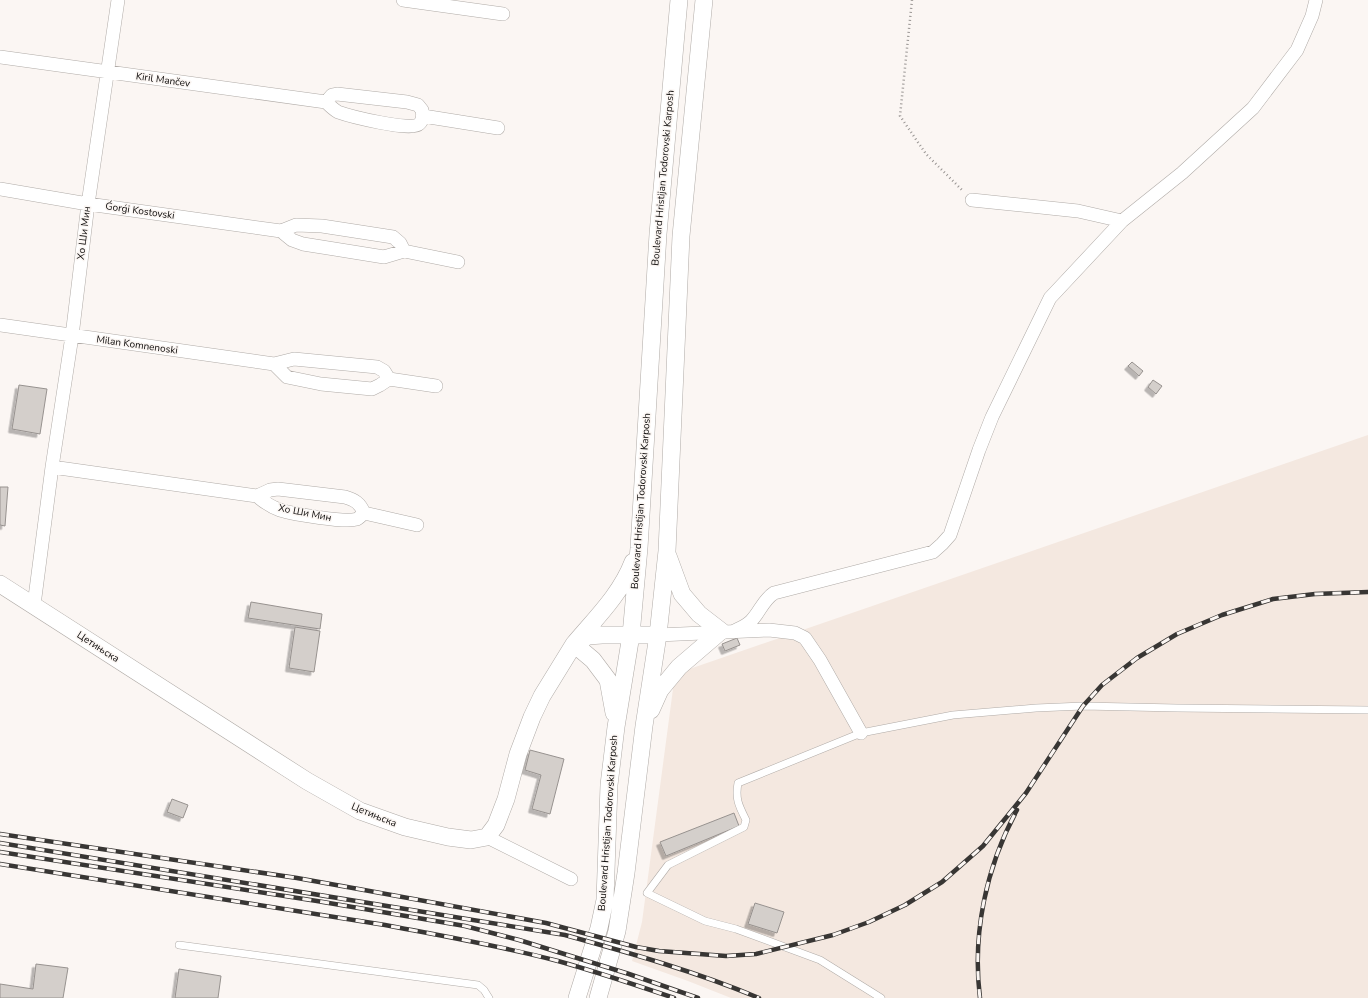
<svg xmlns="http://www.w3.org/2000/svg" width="1368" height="998" viewBox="0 0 1368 998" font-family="'Nunito Sans',sans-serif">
  <defs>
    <filter id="shadow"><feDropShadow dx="-3.5" dy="3.5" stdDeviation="0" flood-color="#0004"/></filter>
  </defs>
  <rect width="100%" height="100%" fill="#fbf6f3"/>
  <path fill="#f4e8e0" d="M1368,435V998H731L688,981L632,961L642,922L675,674Z"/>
  <path fill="#d4cfcb" stroke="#97928f" filter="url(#shadow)" d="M1132,362L1143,371L1139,376L1128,366Z
    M1153,380L1162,386L1156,394L1148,387Z
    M19,385L47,389L40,434L12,429Z
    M0,487H8L5,526L0,525Z
    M251,602L322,614L320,629L248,618Z
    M295,627L320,631L314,672L289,668Z
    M737,638L740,645L725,651L722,644Z
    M530,750L564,759L550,814L532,809L541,775L525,770Z
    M172,799L188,805L183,818L167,812Z
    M734,813L739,826L666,856L660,842Z
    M755,903L784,912L777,933L748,924Z
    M36,964L68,968L63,998H0V984L33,989Z
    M179,969L221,976L218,998H175Z"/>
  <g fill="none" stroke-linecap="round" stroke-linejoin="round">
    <g stroke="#b0aba7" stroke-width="8">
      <path id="service" d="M179,945L478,985L484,990L489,998
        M881,998L820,960L736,929L705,921L647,893L668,865L744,827L746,820C739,806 735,799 738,783L861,733L953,715L1036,708L1083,706L1177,708L1368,710"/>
    </g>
    <g stroke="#b0aba7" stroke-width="14">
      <path id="minor" d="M118,0L88,204L72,336L52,467L257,496C264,502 271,507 280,510C293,514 346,523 357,519C359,518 362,515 364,513
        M403,0L503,14
        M0,57L326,102C330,106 333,109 338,112C349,116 412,132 419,124C423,121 423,114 422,110L418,105L407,102L337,94L332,95L326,102
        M423,116L498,128
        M0,189L88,204L281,231L292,240L303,244L384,257L404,251L458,262
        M972,200L1078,211L1122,221
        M281,231L296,225L322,226L393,237L400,243L404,251
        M0,325L274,364L287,377L321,384L372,389L380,385L389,379L436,386
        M274,364L294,359L377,367L384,371L389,379
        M257,496L270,490L278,489L345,497C355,500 360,503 364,513
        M364,513L417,525
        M34,605L52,467
        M734,631C740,628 746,626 751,621C760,612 763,600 774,593L933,552L942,544L950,535L979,450L992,417L1050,298L1122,221L1182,173L1253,108L1297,50L1312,16L1316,0
        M658,635L769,630L795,633L805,638L820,660L861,733
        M487,837L571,879"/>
    </g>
    <g stroke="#b0aba7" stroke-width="18">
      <path id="tertiary" d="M0,584L307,781L360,811L405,827L448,837L471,840L487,837L496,825L506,799L518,754L532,717L542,696L574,644L588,636L602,635H658
        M651,710L660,690L679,667L721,631L699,614L682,594L668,556
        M614,713L608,680L593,660L574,644C595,619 621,594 633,562
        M577,998L599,928L605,900L609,785L616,727L631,635L639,548L658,234L679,0
        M598,998L617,931L626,873L644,726L658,635L667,551L681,236L704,0"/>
    </g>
    <path stroke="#999593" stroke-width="2.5" stroke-dasharray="1 3" stroke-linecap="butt" d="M912,0L900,116L926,154L963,191"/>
    <use href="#service" stroke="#fff" stroke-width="7"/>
    <use href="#minor" stroke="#fff" stroke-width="13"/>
    <use href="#tertiary" stroke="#fff" stroke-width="17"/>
    <g stroke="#383634" stroke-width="4.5">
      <path id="rail" d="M0,834L297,878L364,890L546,923L636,947L659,951L726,956L756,954L833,935L869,922L905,905L942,882L983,846L1026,793L1083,706L1102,685L1137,658L1177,634L1222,615L1273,599L1315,594L1368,592
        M0,843L565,935C630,953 697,972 759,998
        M0,852L317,901L465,926L519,940L629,974L698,998
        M0,864L385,925C443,936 501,946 558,961C597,972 636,985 674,998
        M980,998C972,934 986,867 1017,810"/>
    </g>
    <use href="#rail" stroke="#fbf6f3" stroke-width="3" stroke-dasharray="9" stroke-linecap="butt"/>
  </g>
  <g text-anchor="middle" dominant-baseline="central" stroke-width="3" stroke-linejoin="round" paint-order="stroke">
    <g font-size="10" fill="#0d0b0a" stroke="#fbf6f3">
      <text transform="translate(163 80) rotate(8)">Kiril Mančev</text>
      <text transform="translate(663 178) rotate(-85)">Boulevard Hristijan Todorovski Karposh</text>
      <text transform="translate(140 211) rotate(8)">Ǵorǵi Kostovski</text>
      <text transform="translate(84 233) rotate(-83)">Хо Ши Мин</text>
      <text transform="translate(137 345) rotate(8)">Milan Komnenoski</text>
      <text transform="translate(641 501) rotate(-86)">Boulevard Hristijan Todorovski Karposh</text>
      <text transform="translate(305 513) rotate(11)">Хо Ши Мин</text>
      <text transform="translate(98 647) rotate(33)">Цетињска</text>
      <text transform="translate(374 815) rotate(22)">Цетињска</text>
      <text transform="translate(608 823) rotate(-86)">Boulevard Hristijan Todorovski Karposh</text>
    </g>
  </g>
</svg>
